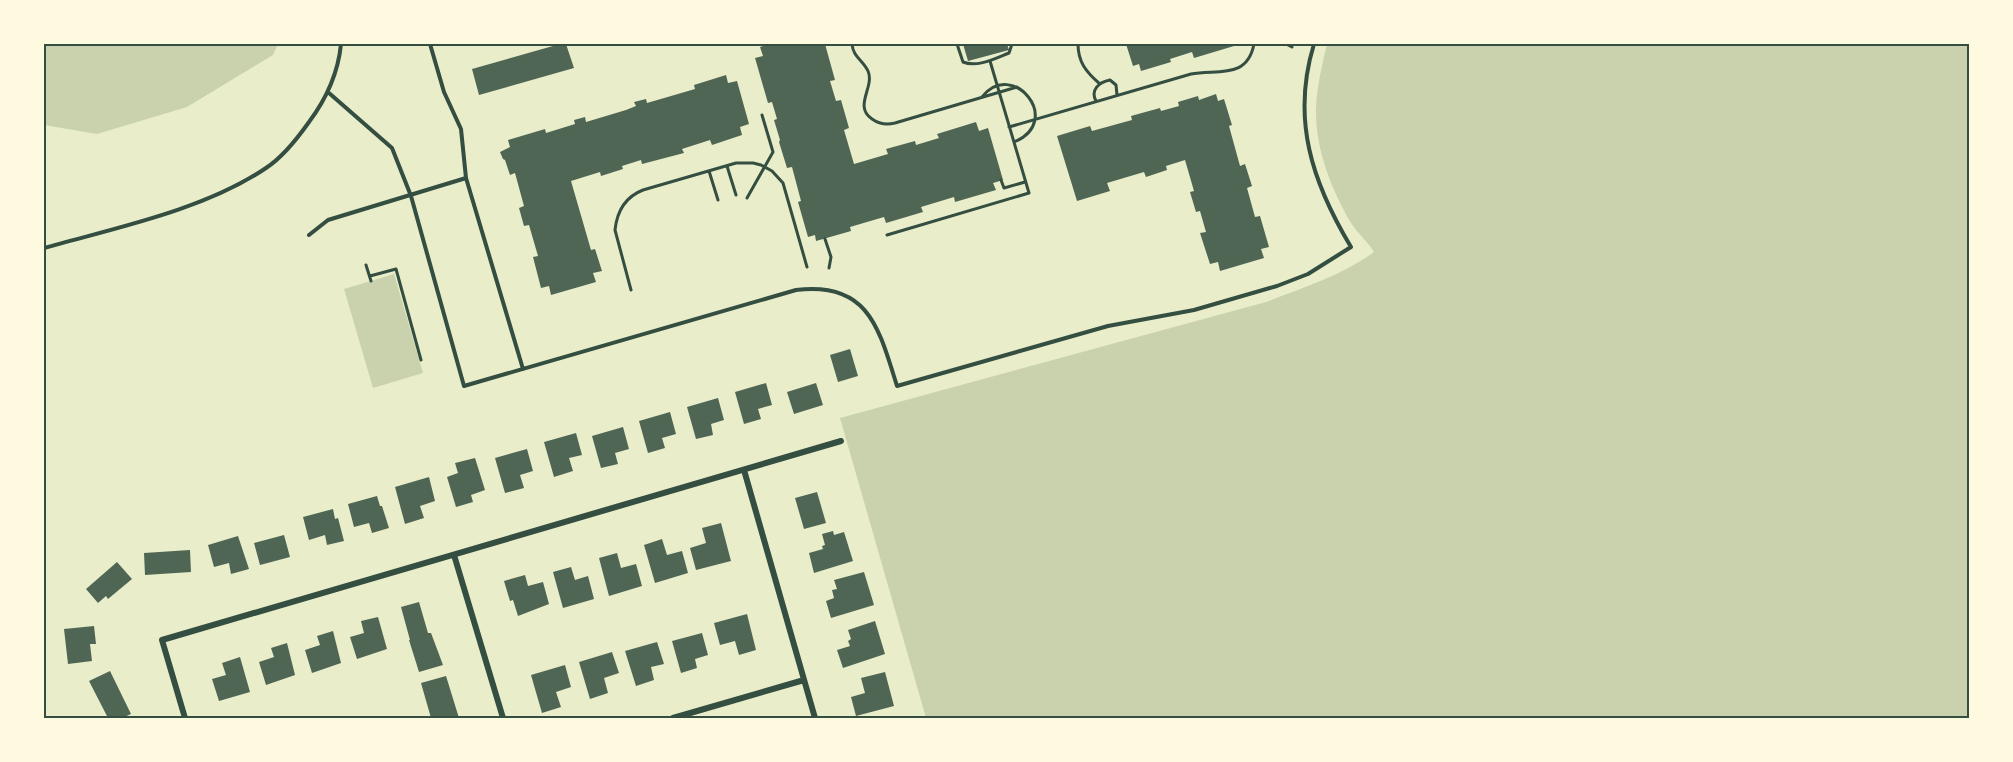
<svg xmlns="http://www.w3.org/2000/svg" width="2013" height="762" viewBox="0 0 2013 762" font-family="'Fira Sans',sans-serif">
  <rect width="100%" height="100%" fill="#e9edc9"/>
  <path fill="#cad2ad" d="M44,44H278L273,55L187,107L97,134L44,125Z
    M1327,44H1969V718H926L840,418L1266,302C1302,288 1343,275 1374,252C1368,242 1358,234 1351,223C1331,189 1315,148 1316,108C1317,86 1322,65 1327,44Z
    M394,274L423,373L373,388L344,289Z"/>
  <path fill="#4f6655" d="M560,44H566L574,68L479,95L472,69Z
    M770,44H825L835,80L830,81L836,101L841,100L849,128L844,130L854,164L888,154L886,149L915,141L916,145L939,138L937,134L976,122L979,131L988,128L1003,180L993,183L996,190L955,202L954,197L921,207L923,212L886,223L884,217L850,227L851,231L816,241L815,235L808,237L798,202L801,201L792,167L787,168L779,142L780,140L774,120L777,119L772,102L768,103L755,58L763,56L760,47Z
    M963,44H1007L1009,50L968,61Z
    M1126,44H1233L1234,46L1194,58L1192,52L1170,59L1171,62L1141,71L1139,64L1133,66Z
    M726,75L728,83L737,81L749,124L740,127L742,135L712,145L710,140L682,149L684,153L642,164L641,160L622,166L623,169L601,176L600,172L571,181L591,250L595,249L602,271L593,273L596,282L551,295L549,286L541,288L533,257L538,256L529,225L524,226L519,208L524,206L515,173L510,175L505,160L503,159L500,152L510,147L508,140L545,129L546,133L575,124L574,120L585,117L586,122L626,110L636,106L634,102L646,99L647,103L695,89L694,85Z
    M1216,94L1218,101L1224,99L1232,125L1229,126L1240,166L1245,164L1252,186L1247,188L1255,217L1260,216L1269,247L1261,249L1264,258L1220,271L1218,262L1210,264L1200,233L1206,232L1200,211L1196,212L1190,192L1194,191L1185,160L1166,166L1167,170L1146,177L1144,172L1107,183L1110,191L1077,201L1057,136L1090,126L1092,131L1132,120L1131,116L1160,108L1161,111L1179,106L1178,102L1198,96L1199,100Z
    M850,349L858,376L838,382L830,355Z
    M766,383L772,405L758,409L761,419L744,424L735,392Z
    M816,383L823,405L794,414L787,392Z
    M718,398L724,420L711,424L713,435L696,439L687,407Z
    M670,412L676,434L662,438L665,448L648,453L639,421Z
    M623,427L629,449L615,453L618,464L601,468L592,436Z
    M576,433L582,455L569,458L573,471L554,477L544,442Z
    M527,449L533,471L520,475L524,488L505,493L495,458Z
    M475,458L485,490L471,495L473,502L456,507L447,477L458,473L455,463Z
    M429,477L435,501L420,506L424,518L405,524L395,487Z
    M817,492L826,523L804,529L795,498Z
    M377,496L380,506H382L389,528L372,533L369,523L354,527L348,504Z
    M333,509L335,519L338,518L344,541L327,545L325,535L309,540L303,517Z
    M721,523L731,561L696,570L690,548L706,543L702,528Z
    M833,531L834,535L844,532L853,561L814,573L809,553L823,549L822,546L825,545L822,534Z
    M284,535L290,557L260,565L254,543Z
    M238,536L249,569L231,574L229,563L214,567L208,545Z
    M662,539L667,555L682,551L688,573L655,583L644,545Z
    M190,550L191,572L145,575L144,553Z
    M617,553L621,568L636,564L642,586L609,596L599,558Z
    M117,562L132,579L108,599L106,596L98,603L86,589Z
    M571,567L575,580L588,576L594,599L563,608L553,572Z
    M864,572L874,605L831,618L826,601L834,598L832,590L837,589L834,580Z
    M525,575L528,586L543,582L549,604L518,616L513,600L510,601L504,581Z
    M419,602L428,633H431L443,665L419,672L409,640H410L401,607Z
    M747,614L756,650L739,655L735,641L720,645L714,623Z
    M378,617L387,649L357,659L350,637L364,633L361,621Z
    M875,621L885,654L843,668L837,650L850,646L848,641L851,639L848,630Z
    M94,626L96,644H90L92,661L68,664L64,629Z
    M333,631L341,663L312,673L305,650L320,645L317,636Z
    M702,633L708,655L695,659L697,668L681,673L672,641Z
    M657,642L664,664L651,667L654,680L636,686L625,651Z
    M287,643L295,675L266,685L259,662L274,657L271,648Z
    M612,652L619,673L604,678L608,693L590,699L579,662Z
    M240,657L250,692L219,701L212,679L226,675L222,663Z
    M565,665L571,687L556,692L561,707L542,713L531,675Z
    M110,671L131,714L122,718H108L89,681Z
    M885,672L894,706L856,716L851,697L865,693L861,678Z
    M446,676L459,718H431L421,683Z"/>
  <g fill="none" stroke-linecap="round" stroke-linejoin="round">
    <path stroke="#344e41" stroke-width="3" d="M852,44C853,57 863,60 868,71C875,87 853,106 872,119C879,124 887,125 895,123L1017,87
      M957,44L963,62C977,68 996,58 1009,53L1012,44
      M1078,44C1078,62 1086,72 1100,84
      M1286,44L1292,47
      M982,97C1012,58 1065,121 1014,142
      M1096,101C1090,90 1099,82 1110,80L1116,85L1117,95
      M1009,127L1191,74C1217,69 1247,80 1254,44
      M727,166L736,195
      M709,171L718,200
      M1001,180L1004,188L1025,182
      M747,198L773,152L762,115
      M887,235L1029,193L990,61
      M825,239L831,257L829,268
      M366,265L371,281
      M370,276L396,269L421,360
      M631,290L615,230C617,211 625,197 643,190L736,163H753L761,165L772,171L783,183L807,267"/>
    <path stroke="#344e41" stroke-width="4" d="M430,44L444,92L461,129L466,178L523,369
      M329,93L392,148L411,196L464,386L796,290C869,281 879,329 897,386L1108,326L1194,310L1277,286L1308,274L1351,247C1312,182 1291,119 1314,44
      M309,235L328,220L466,178
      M44,248C115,228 204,210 266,168C283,157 297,139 309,122C327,98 338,74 341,44"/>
    <path stroke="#344e41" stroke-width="6" d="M744,470L815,718
      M454,555L503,718
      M185,718L162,640L841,441
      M673,718L804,680"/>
  </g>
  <rect width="2013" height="762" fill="none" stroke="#fefae0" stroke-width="90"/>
  <rect x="45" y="45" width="1923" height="672" fill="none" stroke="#344e41" stroke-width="2"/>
</svg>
